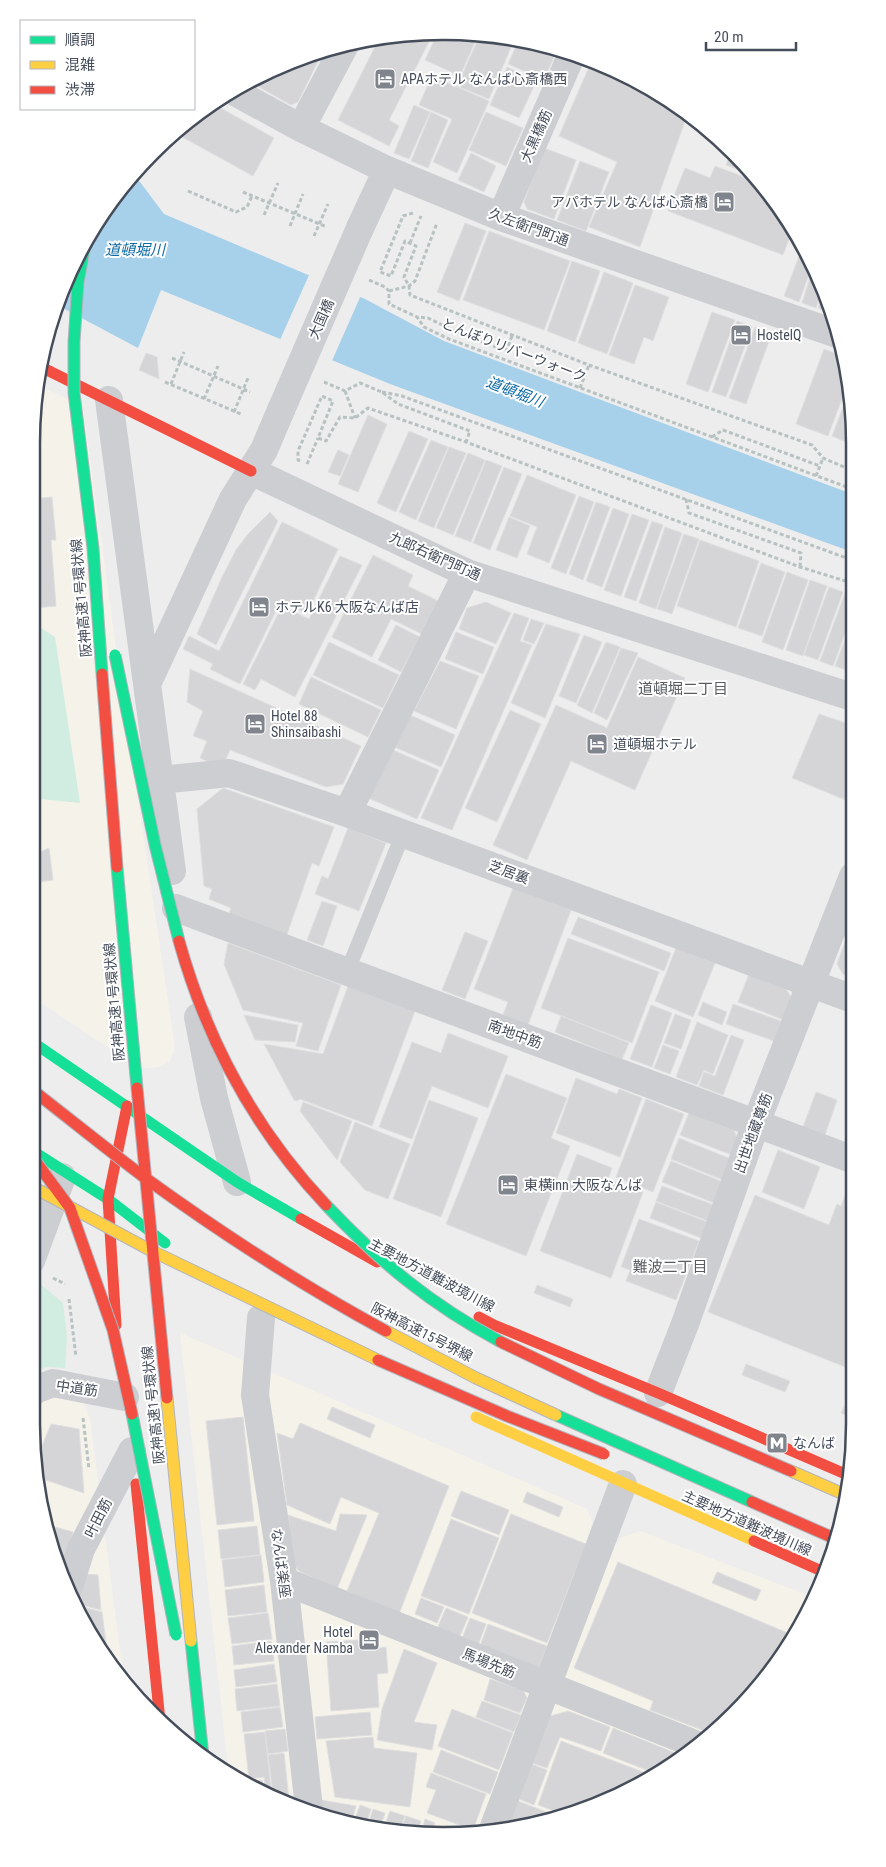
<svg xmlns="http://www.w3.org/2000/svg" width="886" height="1867" viewBox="0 0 886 1867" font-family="'Roboto Condensed','Noto Sans JP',sans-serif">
  <rect width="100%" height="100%" fill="#eeeded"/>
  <path fill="#f5f3e9" d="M37,385L83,406L122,693L174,1041V1052L169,1062L158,1067L146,1068L130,1062L31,996V443Z
    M180,1333L587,1509L592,1522L590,1532L617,1545L621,1538L640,1531L815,1598L786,1653L734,1715L625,1793L496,1832L362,1828L237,1780L229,1775Z
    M53,1394L69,1395L84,1404L90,1419L124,1682L117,1675L53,1557L31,1424L33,1413L41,1401Z"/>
  <path fill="#d1ede1" d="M31,597L35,624L55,637L80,803L31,798Z
    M38,1282L63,1303L67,1337L65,1368L47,1367L31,1372V1300Z"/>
  <path fill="#a7d1eb" d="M134,174L164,214L365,299L444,341L852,494V552L390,384L161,290L138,348L57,305L63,285L101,214Z"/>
  <path fill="#eeeded" d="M310,273L361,295L331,363L279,342Z"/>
  <path fill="#d5d5d7" stroke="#dfdfe0" d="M443,31L478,35L460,76L425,60L438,32Z
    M434,32L389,120L399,126L389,146L338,120L380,37Z
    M480,35L515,38L489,99L457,86Z
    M519,39L555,49L556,52L544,80L508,64Z
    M323,51L298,102L291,105L250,82L286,62Z
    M592,60L601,63L688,113L640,247L589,227L617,162L559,136Z
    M507,67L537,80L519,118L490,105Z
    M432,76L489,101L457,173L433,162L452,119L419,105Z
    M212,103L274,138L253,176L175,133Z
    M414,105L430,112L409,159L394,153Z
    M431,112L448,120L428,168L411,161Z
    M486,112L523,128L506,166L469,150Z
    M544,148L576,160L554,219L527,209L524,202Z
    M471,153L496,166L484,192L458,180Z
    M730,153L753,175L726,165Z
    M580,161L609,172L586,231L557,220Z
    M715,166L762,184L770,193L792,231L783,255L668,211L685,168L710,178Z
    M465,223L486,231L459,301L437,292Z
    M489,231L570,261L544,330L463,300Z
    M802,248L812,266L799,302L784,296Z
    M572,261L600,271L575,342L547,331Z
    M813,268L824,287L816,308L802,303Z
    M604,272L633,283L607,354L578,343Z
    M635,285L669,297L653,341L644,337L634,364L609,355Z
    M825,290L831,313L818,308Z
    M712,312L735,320L708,392L686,384Z
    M737,321L752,327L726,397L712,392Z
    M755,327L772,333L746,404L729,398Z
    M824,349L842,356L849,380L828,436L796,424Z
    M146,353L157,357L159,379L139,370Z
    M851,386V444L832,436Z
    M368,415L387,424L358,492L338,484Z
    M409,431L428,439L396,512L377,503Z
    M431,440L448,447L416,520L399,512Z
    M449,447L466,453L434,528L418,521Z
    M338,450L349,455L340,476L328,472Z
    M468,453L485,460L453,535L436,528Z
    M486,460L502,466L471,542L455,536Z
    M504,467L522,474L490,550L473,543Z
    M527,475L576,495L549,563L527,554L537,527L510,516Z
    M579,496L594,502L566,574L551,568Z
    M52,497L56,540H51L56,606L35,608L31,571V499Z
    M596,502L610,507L583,580L569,574Z
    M613,508L629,514L602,587L586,581Z
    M270,512L278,521L216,645L197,634L222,577L236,550L248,534Z
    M632,514L649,520L621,596L604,590Z
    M509,517L530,526L517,558L496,550Z
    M652,521L663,525L636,601L624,597Z
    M282,522L338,549L307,614L281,601L240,684L210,669L213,664L183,649L189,636L219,651Z
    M665,527L682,533L656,609L639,603Z
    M684,534L699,539L672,614L657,609Z
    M700,540L759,561L736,627L677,606Z
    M373,555L413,575L408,586L438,601L422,634L391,619L372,657L332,637Z
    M340,556L362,565L295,697L261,679L255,690L243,684L282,606L309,619Z
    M761,563L785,572L762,636L738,628Z
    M787,572L808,580L783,650L762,642Z
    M810,580L827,586L803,656L786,650Z
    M829,587L843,592L818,660L804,655Z
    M845,593L852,596V615L833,666L820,661Z
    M486,602L511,613L496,644L459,629L467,608Z
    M514,613L529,618L520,641L532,645L452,830L421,818Z
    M531,619L544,623L534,644L523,640Z
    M852,621V669L851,672L835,666Z
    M546,624L580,634L545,718L511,703Z
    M396,625L420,637L401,672L378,660Z
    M456,632L494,647L483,674L445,659Z
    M584,635L602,642L576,703L559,696Z
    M329,642L399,675L383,708L313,675Z
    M606,642L620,647L592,713L577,705Z
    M621,648L638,653L607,720L594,713Z
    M638,657L685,678L635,790L571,761L527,860L493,845L556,705L607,728Z
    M440,661L479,676L456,729L414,711Z
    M190,669L361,746L343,784L326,787L230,750L222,768L200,758L207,741L193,736L203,711L187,702Z
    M311,677L381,710L368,737L299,704Z
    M510,710L541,724L497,822L465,808Z
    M819,714L852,725L853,803L792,778Z
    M410,715L455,735L441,767L394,747Z
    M393,750L439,770L417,819L368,798Z
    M223,788L334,827L319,866L312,863L285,940L227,919L231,908L209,899L212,889L204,886L197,809Z
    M348,828L386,843L359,911L315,894L322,876L328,879Z
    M49,848L53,880L31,883V856Z
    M513,888L571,910L528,1025L503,1015L508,1002L474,989Z
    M322,901L337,906L323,946L307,940Z
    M578,917L671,953L664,971L571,934Z
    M850,928L853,929V969L850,977L843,974L837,964Z
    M465,932L488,941L465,999L442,990Z
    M568,938L659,972L632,1043L541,1008Z
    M228,943L341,985L318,1051L296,1046L303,1023L243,1010L224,964Z
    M676,948L715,963L693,1017L655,1001Z
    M749,974L785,988L792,998L784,1020L738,1002Z
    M348,986L415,1011L372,1126L300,1099L297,1101L294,1100L264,1044L323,1054Z
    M703,1002L727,1012L722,1025L698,1015Z
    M733,1004L781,1021L774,1041L726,1024Z
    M651,1005L672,1013L652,1067L630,1059Z
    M675,1014L691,1020L681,1049L664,1043Z
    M244,1015L298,1025L295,1042L255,1040Z
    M561,1016L629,1043L622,1059L555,1032Z
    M697,1022L728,1035L713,1074L704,1070L697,1085L676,1077Z
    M448,1033L508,1056L488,1108L432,1086L412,1139L379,1127L412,1042L441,1053Z
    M731,1035L744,1040L723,1095L699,1086L704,1072L715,1076Z
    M663,1045L679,1051L670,1074L654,1068Z
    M506,1074L567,1098L551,1138L570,1146L526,1256L446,1224Z
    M576,1078L617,1094L619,1089L642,1098L620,1157L556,1133Z
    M816,1092L837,1100L825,1135L803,1127Z
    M646,1099L684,1114L653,1192L616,1177Z
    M429,1100L478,1118L441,1217L393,1199Z
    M303,1102L352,1121L337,1160L300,1111Z
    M689,1113L734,1130L738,1141L732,1155L680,1135Z
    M355,1122L410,1144L388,1199L365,1190L340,1162Z
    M679,1138L731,1159L723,1180L671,1159Z
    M778,1150L820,1167L804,1209L762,1192Z
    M577,1154L612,1168L608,1179L643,1192L611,1278L540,1251Z
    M671,1161L723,1182L714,1203L662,1182Z
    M853,1174L855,1371L708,1312L755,1195L829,1225L837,1204L841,1206Z
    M662,1186L714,1205L708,1221L656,1201Z
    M656,1202L707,1222L701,1238L650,1218Z
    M639,1219L699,1241L676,1300L626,1281L630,1270L621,1267Z
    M537,1285L573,1299L570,1307L534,1293Z
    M746,1364L790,1381L785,1392L742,1375Z
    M847,1401L855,1404V1419L841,1413Z
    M332,1407L375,1425L370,1438L327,1419Z
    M243,1417L254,1521L217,1525L206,1421Z
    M300,1423L449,1486L399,1614L347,1591L379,1513L341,1497L330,1524L287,1505L277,1433L293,1439Z
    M51,1424L79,1429L84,1493L40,1478L37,1458Z
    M461,1491L509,1510L499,1535L451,1516Z
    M527,1492L563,1507L559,1517L523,1502Z
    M340,1514L367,1515L337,1589L299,1571L293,1563L288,1515L336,1531Z
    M511,1514L586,1544L547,1643L472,1613Z
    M451,1519L499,1538L469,1614L421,1596Z
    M48,1525L73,1532L61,1572L53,1557Z
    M257,1526L260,1555L221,1559L218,1530Z
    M261,1555L264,1582L225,1587L222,1560Z
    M618,1562L795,1636L786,1653L734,1715L710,1733L650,1710L653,1701L574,1668Z
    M717,1572L761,1590L756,1601L712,1583Z
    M85,1574L98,1575L101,1610L78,1604L77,1601Z
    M264,1585L267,1612L228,1616L225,1590Z
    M421,1598L444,1607L437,1623L415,1614Z
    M79,1606L102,1612L108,1659Z
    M446,1608L468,1617L458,1641L436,1631Z
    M268,1613L272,1639L232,1644L228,1618Z
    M470,1618L486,1624L477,1648L461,1641Z
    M488,1624L547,1646L538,1670L479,1649Z
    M374,1639V1649L386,1647L388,1673L377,1674L379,1707L331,1711L326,1642Z
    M271,1641L274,1661L234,1665L232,1646Z
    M404,1649L437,1663L414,1722L437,1725L432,1750L377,1740L382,1709Z
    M274,1664L277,1682L236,1687L234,1670Z
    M490,1679L523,1690L527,1698L520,1713L484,1700Z
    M277,1684L280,1706L237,1711L235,1689Z
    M482,1701L521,1715L514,1732L476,1717Z
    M280,1707L283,1727L243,1732L241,1712Z
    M452,1709L513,1733L499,1770L438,1746Z
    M568,1711L610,1727L601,1751L560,1737L547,1768L532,1763L547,1717Z
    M370,1712L372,1735L317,1739L315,1717Z
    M613,1728L678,1754L677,1756L654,1773L603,1753Z
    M285,1729L288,1751L268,1754L265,1731Z
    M265,1732L271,1788H265L264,1777L249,1779L244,1734Z
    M373,1737L374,1748L417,1753L410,1807L335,1797L326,1741Z
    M561,1741L651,1775L625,1793L560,1813L538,1805Z
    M441,1750L498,1772L490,1794L433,1772Z
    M284,1753L289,1800L273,1794L268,1755Z
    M531,1764L547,1770L534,1805L519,1799Z
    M431,1773L486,1794L473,1830L427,1813L436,1790L426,1787Z
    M262,1780L264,1790H268V1792L251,1786L250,1781Z
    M321,1800L356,1806L351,1824L322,1812Z
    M518,1801L554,1815L507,1829Z
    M360,1805L371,1809L365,1828L353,1824Z
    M373,1809L385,1813L380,1828H367Z
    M390,1811L405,1816L400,1829L384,1828Z
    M406,1816L421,1821L418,1830L401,1829Z
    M425,1819L435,1823L432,1830H422Z"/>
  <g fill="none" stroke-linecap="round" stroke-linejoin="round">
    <path stroke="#b8c2c2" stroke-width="3" stroke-dasharray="4 2.5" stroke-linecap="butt" d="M162,143L166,145
      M156,151L157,147
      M188,191L236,212L247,207L252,196
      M243,192L327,227
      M413,213L403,216L380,272L391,276L405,241L416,246L404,277L409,286L410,295L589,365L812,445L823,458L851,470
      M264,215L278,183
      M290,226L303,194
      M314,236L328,204
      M410,243L421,216
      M369,280L385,287L389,291V304L417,317
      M389,291L409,286L415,281L437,223
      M512,336L506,351L457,332L428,318L417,317L424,327L449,339L852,489
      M172,358L250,392
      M165,382L241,414
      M324,382L345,391L360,383L382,392L398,404L470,431L466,442
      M171,384L184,352
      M580,388L589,365
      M345,391L355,418
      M382,392L402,396L852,560
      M204,399L218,366
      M234,412L248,378
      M712,437L723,430L820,466
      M300,461L298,460V451L322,396L333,401L318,438L326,441L340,417L355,418L368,408L466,442L800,567L852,583
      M307,464L318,438
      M816,476L823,458
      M686,499L689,513L801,553L800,567
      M53,1278L65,1284
      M69,1299L76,1357
      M83,1418L89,1469"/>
    <path stroke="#ccced1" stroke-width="15" d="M347,972L403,834"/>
    <path stroke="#ccced1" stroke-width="28" d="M233,91L301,128L387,170L501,217L837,334
      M301,128L345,45
      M501,217L572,54
      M360,228L387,170
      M109,400L147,684
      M251,471L467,573L852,697
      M160,780L229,773L347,813L853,999
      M347,813L467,573
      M172,871L147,684L233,499L264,450L281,410
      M176,908L854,1160
      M198,1017L214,1098L237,1182
      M31,1261L62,1177
      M261,1318L255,1395L284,1581L309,1808
      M658,1393L685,1324L756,1123L853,876
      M31,1394L35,1390L53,1383L125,1397
      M284,1581L695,1744
      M69,1587L81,1549L132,1451
      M492,1832L623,1484"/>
    <path stroke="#16e098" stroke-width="11" d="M31,1041L237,1182L301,1219
      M31,1150L108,1199L165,1243"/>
    <path stroke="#ffcf43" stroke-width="11" d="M476,1417L754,1541"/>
    <path stroke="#f24e42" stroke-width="11" d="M39,366L251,471
      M301,1219L377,1262
      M479,1317L494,1325L658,1393L850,1476
      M116,1325L108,1199L127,1106
      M136,1484L160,1721
      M754,1541L826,1573"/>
    <g stroke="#b3b5bd" stroke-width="13" stroke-linecap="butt">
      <path id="fast-bridge" d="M85,244L78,283L74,342V393L93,548L102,674
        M115,655L155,845L179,941
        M117,867L137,1088
        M326,1205C381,1263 430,1304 501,1342
        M132,1414L176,1635
        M556,1415L752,1502
        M191,1641L203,1756"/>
    </g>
    <g stroke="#b3b5bd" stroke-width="13" stroke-linecap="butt">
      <path id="slow-bridge" d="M31,1186L150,1250L378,1360
        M386,1331L476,1378L556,1415
        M167,1398L191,1641
        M791,1471L848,1496"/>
    </g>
    <g stroke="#b3b5bd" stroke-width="13" stroke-linecap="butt">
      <path id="jam-bridge" d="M102,674L117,867
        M179,941C207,1041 254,1129 326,1205
        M137,1088L167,1398
        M31,1089C70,1119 109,1151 148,1180C224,1235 303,1286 386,1331
        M31,1155L70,1208L113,1330L132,1414
        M501,1342L599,1389L791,1471
        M378,1360L507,1416L604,1454
        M752,1502L836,1539"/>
    </g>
    <path stroke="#ccced1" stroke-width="28" d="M281,410L360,228"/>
    <use href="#fast-bridge" stroke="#16e098" stroke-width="11"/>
    <use href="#slow-bridge" stroke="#ffcf43" stroke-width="11"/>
    <use href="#jam-bridge" stroke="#f24e42" stroke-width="11"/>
  </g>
  <defs>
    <g id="hotel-square" transform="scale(1.125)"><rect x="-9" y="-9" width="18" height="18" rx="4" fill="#80848d" stroke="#fff"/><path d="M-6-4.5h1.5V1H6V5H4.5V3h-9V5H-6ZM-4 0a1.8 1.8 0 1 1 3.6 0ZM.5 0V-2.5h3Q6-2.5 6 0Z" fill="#fff"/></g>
    <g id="metro-square" transform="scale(1.125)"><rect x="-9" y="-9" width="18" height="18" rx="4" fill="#80848d" stroke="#fff"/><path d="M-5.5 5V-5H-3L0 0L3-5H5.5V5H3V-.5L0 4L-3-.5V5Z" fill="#fff"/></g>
  </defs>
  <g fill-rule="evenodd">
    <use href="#hotel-square" x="385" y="79"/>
    <use href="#hotel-square" x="724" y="202"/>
    <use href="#hotel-square" x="741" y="335"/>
    <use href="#hotel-square" x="259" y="607"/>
    <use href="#hotel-square" x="255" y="724"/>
    <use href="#hotel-square" x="597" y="744"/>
    <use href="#hotel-square" x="508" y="1185"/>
    <use href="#metro-square" x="777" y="1443"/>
    <use href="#hotel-square" x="369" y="1640"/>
  </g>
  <g text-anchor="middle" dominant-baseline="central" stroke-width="4" stroke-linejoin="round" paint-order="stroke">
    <g font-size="14" fill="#454c5a" stroke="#fff" text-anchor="start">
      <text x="401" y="79">APAホテル なんば心斎橋西</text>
      <text x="708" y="202" text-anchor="end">アパホテル なんば心斎橋</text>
      <text x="757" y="335">HostelQ</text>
      <text x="275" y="607">ホテルK6 大阪なんば店</text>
      <text x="271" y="716">Hotel 88<tspan x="271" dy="16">Shinsaibashi</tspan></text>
      <text x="613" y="744">道頓堀ホテル</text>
      <text x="524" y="1185">東横inn 大阪なんば</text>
      <text x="793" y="1443">なんば</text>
      <text x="353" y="1632" text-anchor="end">Hotel<tspan x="353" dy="16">Alexander Namba</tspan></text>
    </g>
    <g font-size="14" fill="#454c5a" stroke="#fff">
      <text transform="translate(536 136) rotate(-66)">大黒橋筋</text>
      <text transform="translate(529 227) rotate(20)">久左衛門町通</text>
      <text transform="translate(321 319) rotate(-66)">大国橋</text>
      <text transform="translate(514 350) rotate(21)">とんぼりリバーウォーク</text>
      <text transform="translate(435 556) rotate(24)">九郎右衛門町通</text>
      <text transform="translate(81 598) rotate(-95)">阪神高速1号環状線</text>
      <text transform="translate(509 872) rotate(20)">芝居裏</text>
      <text transform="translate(114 1002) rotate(-95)">阪神高速1号環状線</text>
      <text transform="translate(515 1034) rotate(20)">南地中筋</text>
      <text transform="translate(753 1133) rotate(-70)">出世地蔵尊筋</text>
      <text transform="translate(432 1275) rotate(28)">主要地方道難波境川線</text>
      <text transform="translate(422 1332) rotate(27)">阪神高速15号堺線</text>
      <text transform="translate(77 1388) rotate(8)">中道筋</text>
      <text transform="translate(153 1405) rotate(-96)">阪神高速1号環状線</text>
      <text transform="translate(98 1518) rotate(-63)">叶田筋</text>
      <text transform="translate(747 1523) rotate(24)">主要地方道難波境川線</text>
      <text transform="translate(281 1563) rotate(82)">なんば楽座</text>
      <text transform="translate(489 1663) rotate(22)">馬場先筋</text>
    </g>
    <g font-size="15" font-style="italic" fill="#0e6ba4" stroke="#fff">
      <text x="135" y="250">道頓堀川</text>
      <text transform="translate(515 392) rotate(21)">道頓堀川</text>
    </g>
    <g font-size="15" fill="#595c61" stroke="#fff">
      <text x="683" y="689">道頓堀二丁目</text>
      <text x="670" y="1267">難波二丁目</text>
    </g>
  </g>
  <path d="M0 0H886V1867H0ZM443 40H443A403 403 0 0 1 846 443V1424A403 403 0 0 1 443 1827H443A403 403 0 0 1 40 1424V443A403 403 0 0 1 443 40Z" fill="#fff" fill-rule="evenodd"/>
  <path fill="none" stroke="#454c5a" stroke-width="2.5" d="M443 40H443A403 403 0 0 1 846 443V1424A403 403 0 0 1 443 1827H443A403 403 0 0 1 40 1424V443A403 403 0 0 1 443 40Z"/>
  <rect x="20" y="20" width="175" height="90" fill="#ffffff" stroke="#b5b7bd"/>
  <rect x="30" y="36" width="25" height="8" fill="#16e098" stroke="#b5b7bd"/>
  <text x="65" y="45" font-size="15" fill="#454c5a">順調</text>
  <rect x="30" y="61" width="25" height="8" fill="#ffcf43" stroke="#b5b7bd"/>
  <text x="65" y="70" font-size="15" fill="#454c5a">混雑</text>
  <rect x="30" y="86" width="25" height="8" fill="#f24e42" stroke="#b5b7bd"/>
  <text x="65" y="95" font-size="15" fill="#454c5a">渋滞</text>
  <path d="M706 42v8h90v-8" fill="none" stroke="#454c5a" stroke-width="2.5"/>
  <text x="714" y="42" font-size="15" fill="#454c5a" stroke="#ffffff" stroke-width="4" paint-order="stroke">20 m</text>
</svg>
